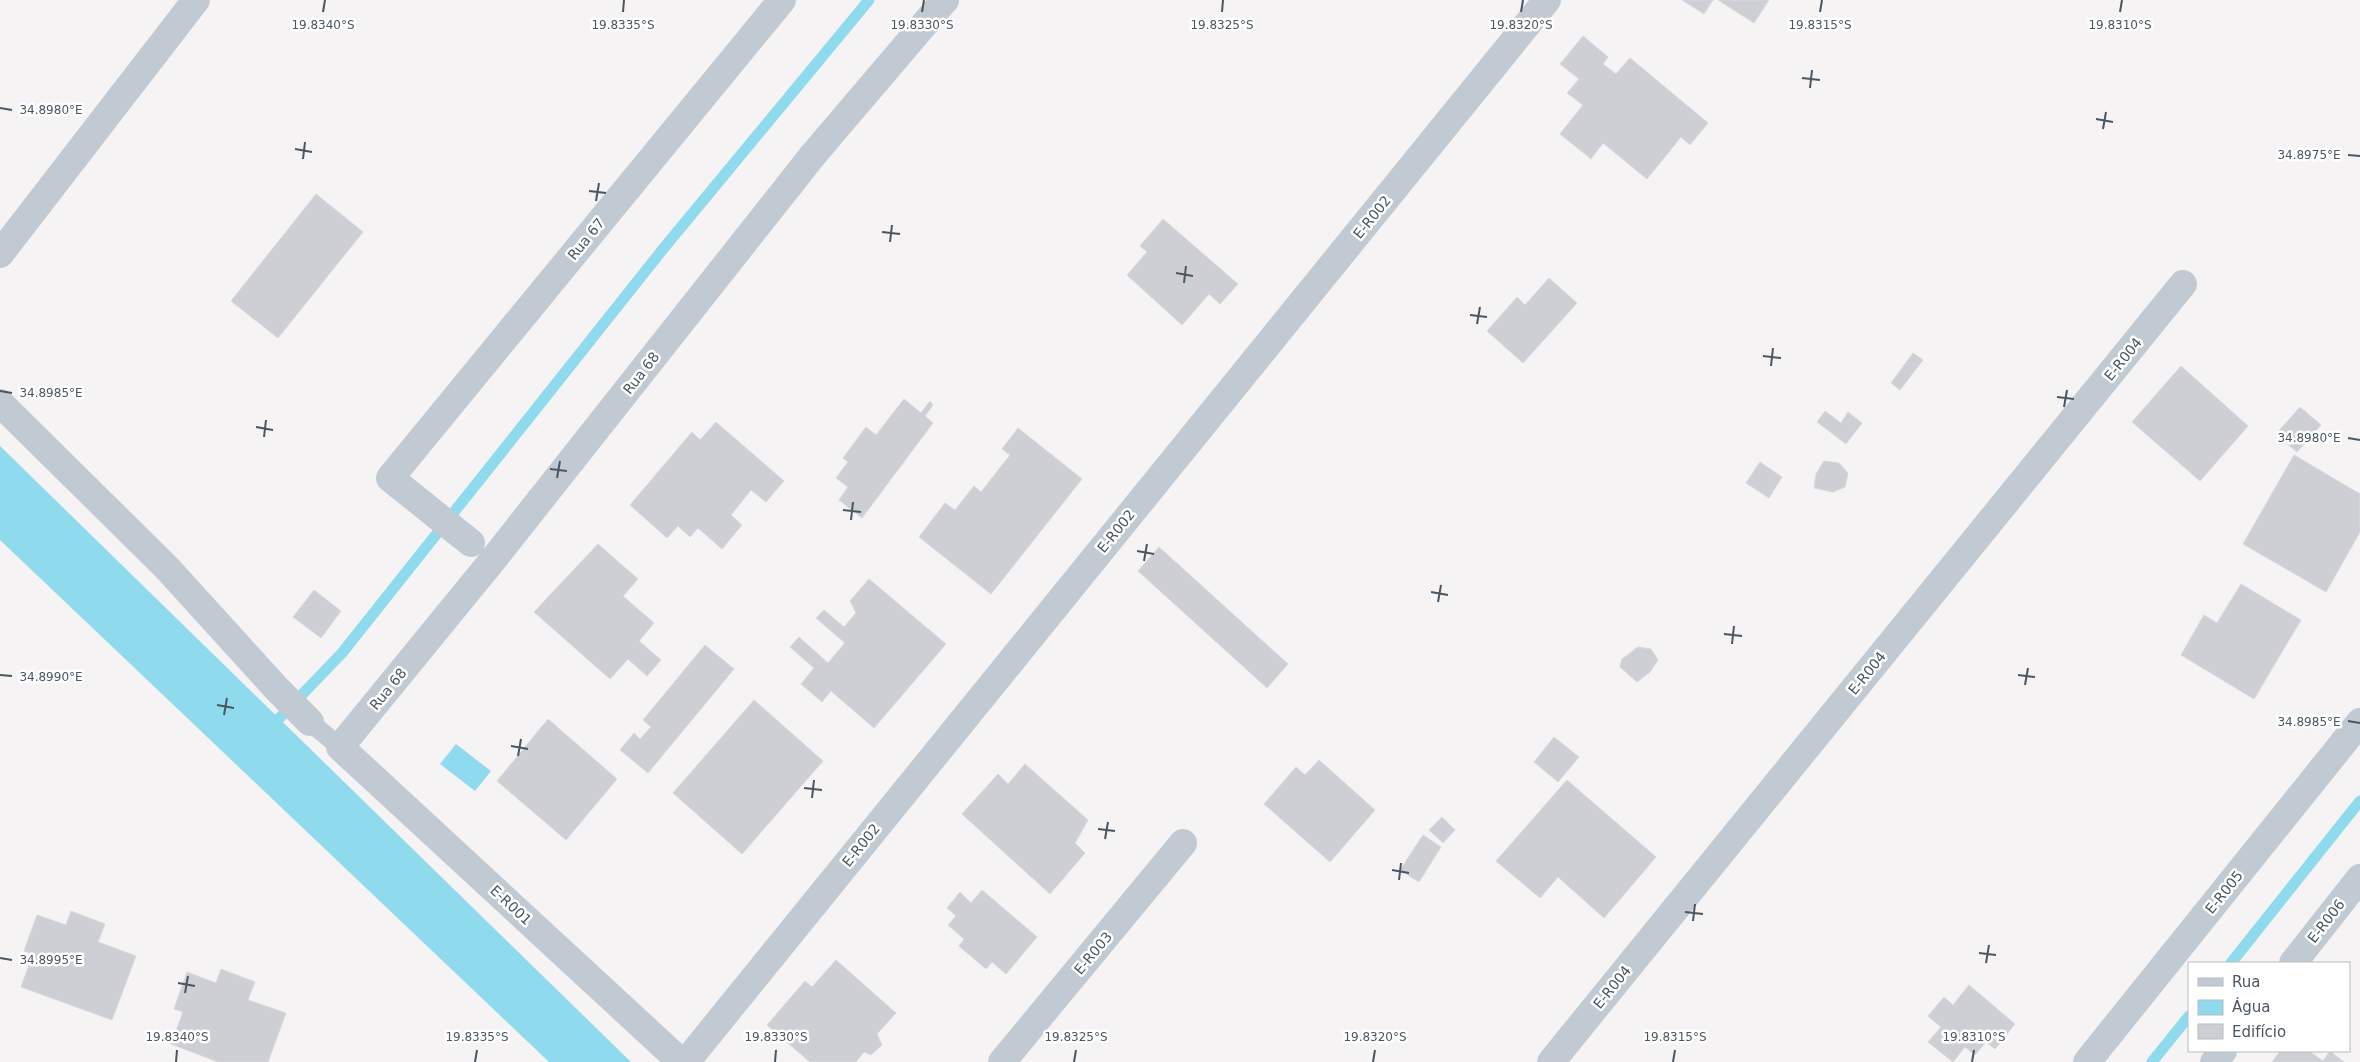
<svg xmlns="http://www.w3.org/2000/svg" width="2360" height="1062" viewBox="0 0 2360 1062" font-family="'DejaVu Sans',sans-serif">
  <rect width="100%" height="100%" fill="#f5f3f3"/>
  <path fill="#90daee" d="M0,446L631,1062H549L0,540Z
    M456,744L491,771L475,791L440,764Z"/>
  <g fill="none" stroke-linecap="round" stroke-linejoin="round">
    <path stroke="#90daee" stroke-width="11" d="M268,730L342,653L663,249L869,0
      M2231,963L2360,801
      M2152,1062L2189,1016"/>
  </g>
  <path fill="#cdcfd5" stroke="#d7d9de" d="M1682,0H1713L1704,14Z
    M1718,0H1769L1754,23Z
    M1583,36L1608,57L1603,64L1616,74L1630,58L1708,123L1690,145L1681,137L1647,179L1603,143L1591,159L1560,134L1583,105L1567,93L1579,79L1560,64Z
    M316,194L363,232L278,338L231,301Z
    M1163,219L1238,284L1220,304L1209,294L1182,325L1127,275L1147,252L1140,246Z
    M1549,278L1577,303L1523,363L1487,331L1517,297L1525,305Z
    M1913,353L1923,360L1900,390L1891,383Z
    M2181,366L2248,426L2200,481L2132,422Z
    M904,399L921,413L930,401L933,405L925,416L933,423L862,518L839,500L848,487L836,478L848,462L843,458L866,427L876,435Z
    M2300,407L2321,425L2297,452L2276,434Z
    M1825,411L1841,423L1848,412L1862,423L1846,444L1817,422Z
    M716,422L784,481L766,502L751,490L731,515L742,525L722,549L698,528L690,537L678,526L667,538L630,505L692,432L700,440Z
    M1018,428L1082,479L991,594L919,537L945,503L955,510L974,486L981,492L1010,455L1002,449Z
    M2294,455L2360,494V532L2326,592L2243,544Z
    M1824,461L1839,463L1848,473L1845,487L1833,492L1814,488L1816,474Z
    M1760,462L1782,477L1769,498L1746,483Z
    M598,544L638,579L623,596L654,623L639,641L661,660L647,676L628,659L610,679L534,612Z
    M1159,547L1288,664L1267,688L1138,571Z
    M869,579L946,644L874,728L831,691L822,702L801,684L814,668L790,647L799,637L828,663L845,643L816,618L824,610L844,627L856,613L850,601Z
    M2241,584L2301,620L2254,699L2181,655L2204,615L2217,623Z
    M314,590L341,611L321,638L293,617Z
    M705,645L734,669L648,773L620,750L634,733L640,739L651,727L643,720Z
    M1638,647L1651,649L1658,660L1650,672L1637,682L1620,667L1622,659Z
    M754,700L823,761L742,854L673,793Z
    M548,719L617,779L566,840L497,781Z
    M1554,737L1579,757L1558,782L1534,762Z
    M1319,760L1375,810L1330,862L1264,804L1296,767L1305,775Z
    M1025,764L1088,820L1075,843L1085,853L1050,894L962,814L998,774L1008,784Z
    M1567,780L1656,857L1604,918L1558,877L1540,898L1496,861Z
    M1442,817L1455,830L1443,843L1429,830Z
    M1423,835L1441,847L1419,882L1400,870Z
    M982,890L1037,937L1006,974L992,962L986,969L959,946L964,939L948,925L956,916L947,908L960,892L971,903Z
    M71,911L105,924L98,942L136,956L112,1020L21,987L33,954L24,951L37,915L66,925Z
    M836,960L896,1013L877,1034L882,1045L871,1055L864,1052L856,1062H810L767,1025L805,981L812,987Z
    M221,969L255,982L248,1000L286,1013L268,1062H218L171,1044L183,1012L174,1009L187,972L216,983Z
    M1969,985L2015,1024L1995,1049L1986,1042L1975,1055L1965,1047L1953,1062L1928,1042L1941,1027L1928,1016L1944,997L1953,1005Z
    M2280,1051H2309L2323,1061L2330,1051L2344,1062H2272Z"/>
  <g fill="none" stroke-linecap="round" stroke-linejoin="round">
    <path stroke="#c1cad2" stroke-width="19" d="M310,722L340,747"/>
    <path stroke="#c1cad2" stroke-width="28" d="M0,254L196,0
      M0,403L167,568L277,689L310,722
      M471,543L390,478L782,0
      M2293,963L2360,878
      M681,1062L340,747L492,561L813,155L945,0
      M686,1062L1547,0
      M1002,1062L1183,843
      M1551,1062L2183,284
      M2087,1062L2360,722
      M2214,1062L2223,1051"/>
  </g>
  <path fill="none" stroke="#4a5661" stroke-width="2" d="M323,12L325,0M623,12L624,0M922,12L924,0M1222,12L1223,0M1521,12L1523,0M1820,12L1822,0M2120,12L2122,0M1802,78L1820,80M1810,88L1812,70M0,108L12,110M2096,119L2113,122M2103,129L2106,112M295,149L312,152M2348,155L2360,156M303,159L305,142M589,191L606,193M596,201L599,183M882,232L900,234M890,242L892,225M1176,273L1193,276M1184,283L1186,266M1470,315L1487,317M1477,324L1480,307M1763,356L1781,358M1771,366L1773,348M0,391L12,393M2057,397L2074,399M2064,407L2067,390M256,427L273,430M264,437L266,420M2348,438L2360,440M550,469L567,471M557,478L560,461M843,510L861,512M851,520L853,502M1137,551L1154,554M1144,561L1147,544M1431,592L1448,595M1438,602L1441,585M1724,634L1742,636M1732,644L1734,626M0,675L12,676M2018,675L2035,677M2025,685L2028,668M217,705L234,708M224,715L227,698M2348,721L2360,723M511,746L528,749M518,756L521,739M804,788L822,790M812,798L814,780M1098,829L1115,831M1105,839L1108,822M1392,870L1409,873M1399,880L1401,863M1685,912L1703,914M1693,921L1695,904M1979,953L1996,955M0,958L12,960M1986,963L1989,945M178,983L195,986M185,993L188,976M176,1062L177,1050M475,1062L477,1050M775,1062L776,1050M1074,1062L1076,1050M1373,1062L1375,1050M1673,1062L1675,1050M1972,1062L1974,1050"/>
  <g text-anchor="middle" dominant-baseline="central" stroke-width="5" stroke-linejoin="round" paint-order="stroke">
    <g font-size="14" fill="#4a5661" stroke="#fff">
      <text transform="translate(1372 217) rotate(-51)">E-R002</text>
      <text transform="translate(586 239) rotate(-51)">Rua 67</text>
      <text transform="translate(2123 359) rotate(-51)">E-R004</text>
      <text transform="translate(641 373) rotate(-52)">Rua 68</text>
      <text transform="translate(1116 531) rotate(-51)">E-R002</text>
      <text transform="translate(1867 673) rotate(-51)">E-R004</text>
      <text transform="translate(388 689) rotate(-51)">Rua 68</text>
      <text transform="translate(861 845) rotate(-51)">E-R002</text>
      <text transform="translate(2224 892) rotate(-51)">E-R005</text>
      <text transform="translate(511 905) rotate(43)">E-R001</text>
      <text transform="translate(2326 921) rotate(-52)">E-R006</text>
      <text transform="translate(1093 953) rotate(-50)">E-R003</text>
      <text transform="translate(1612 987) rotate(-51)">E-R004</text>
    </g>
  </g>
  <g font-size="12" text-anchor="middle" fill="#4a5661" stroke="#fff" stroke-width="5" stroke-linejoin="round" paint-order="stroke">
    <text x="323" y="29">19.8340°S</text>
    <text x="623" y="29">19.8335°S</text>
    <text x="922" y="29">19.8330°S</text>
    <text x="1222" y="29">19.8325°S</text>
    <text x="1521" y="29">19.8320°S</text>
    <text x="1820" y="29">19.8315°S</text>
    <text x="2120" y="29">19.8310°S</text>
    <text x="51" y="114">34.8980°E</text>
    <text x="2309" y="159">34.8975°E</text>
    <text x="51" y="397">34.8985°E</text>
    <text x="2309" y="442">34.8980°E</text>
    <text x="51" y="681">34.8990°E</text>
    <text x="2309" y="726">34.8985°E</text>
    <text x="51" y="964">34.8995°E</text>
    <text x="177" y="1041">19.8340°S</text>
    <text x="477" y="1041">19.8335°S</text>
    <text x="776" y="1041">19.8330°S</text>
    <text x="1076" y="1041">19.8325°S</text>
    <text x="1375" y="1041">19.8320°S</text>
    <text x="1675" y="1041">19.8315°S</text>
    <text x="1974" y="1041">19.8310°S</text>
  </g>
  <rect x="2188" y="962" width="162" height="90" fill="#ffffff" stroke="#b7bbc0"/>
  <rect x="2198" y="978" width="25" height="8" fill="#c1cad2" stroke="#b7bbc0"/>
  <text x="2232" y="987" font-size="15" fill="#4a5661">Rua</text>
  <rect x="2198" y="1000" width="25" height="15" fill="#90daee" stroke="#b7bbc0"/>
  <text x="2232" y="1012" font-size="15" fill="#4a5661">Água</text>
  <rect x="2198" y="1024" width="25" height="15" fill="#cdcfd5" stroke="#b7bbc0"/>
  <text x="2232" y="1037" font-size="15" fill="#4a5661">Edifício</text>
</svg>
